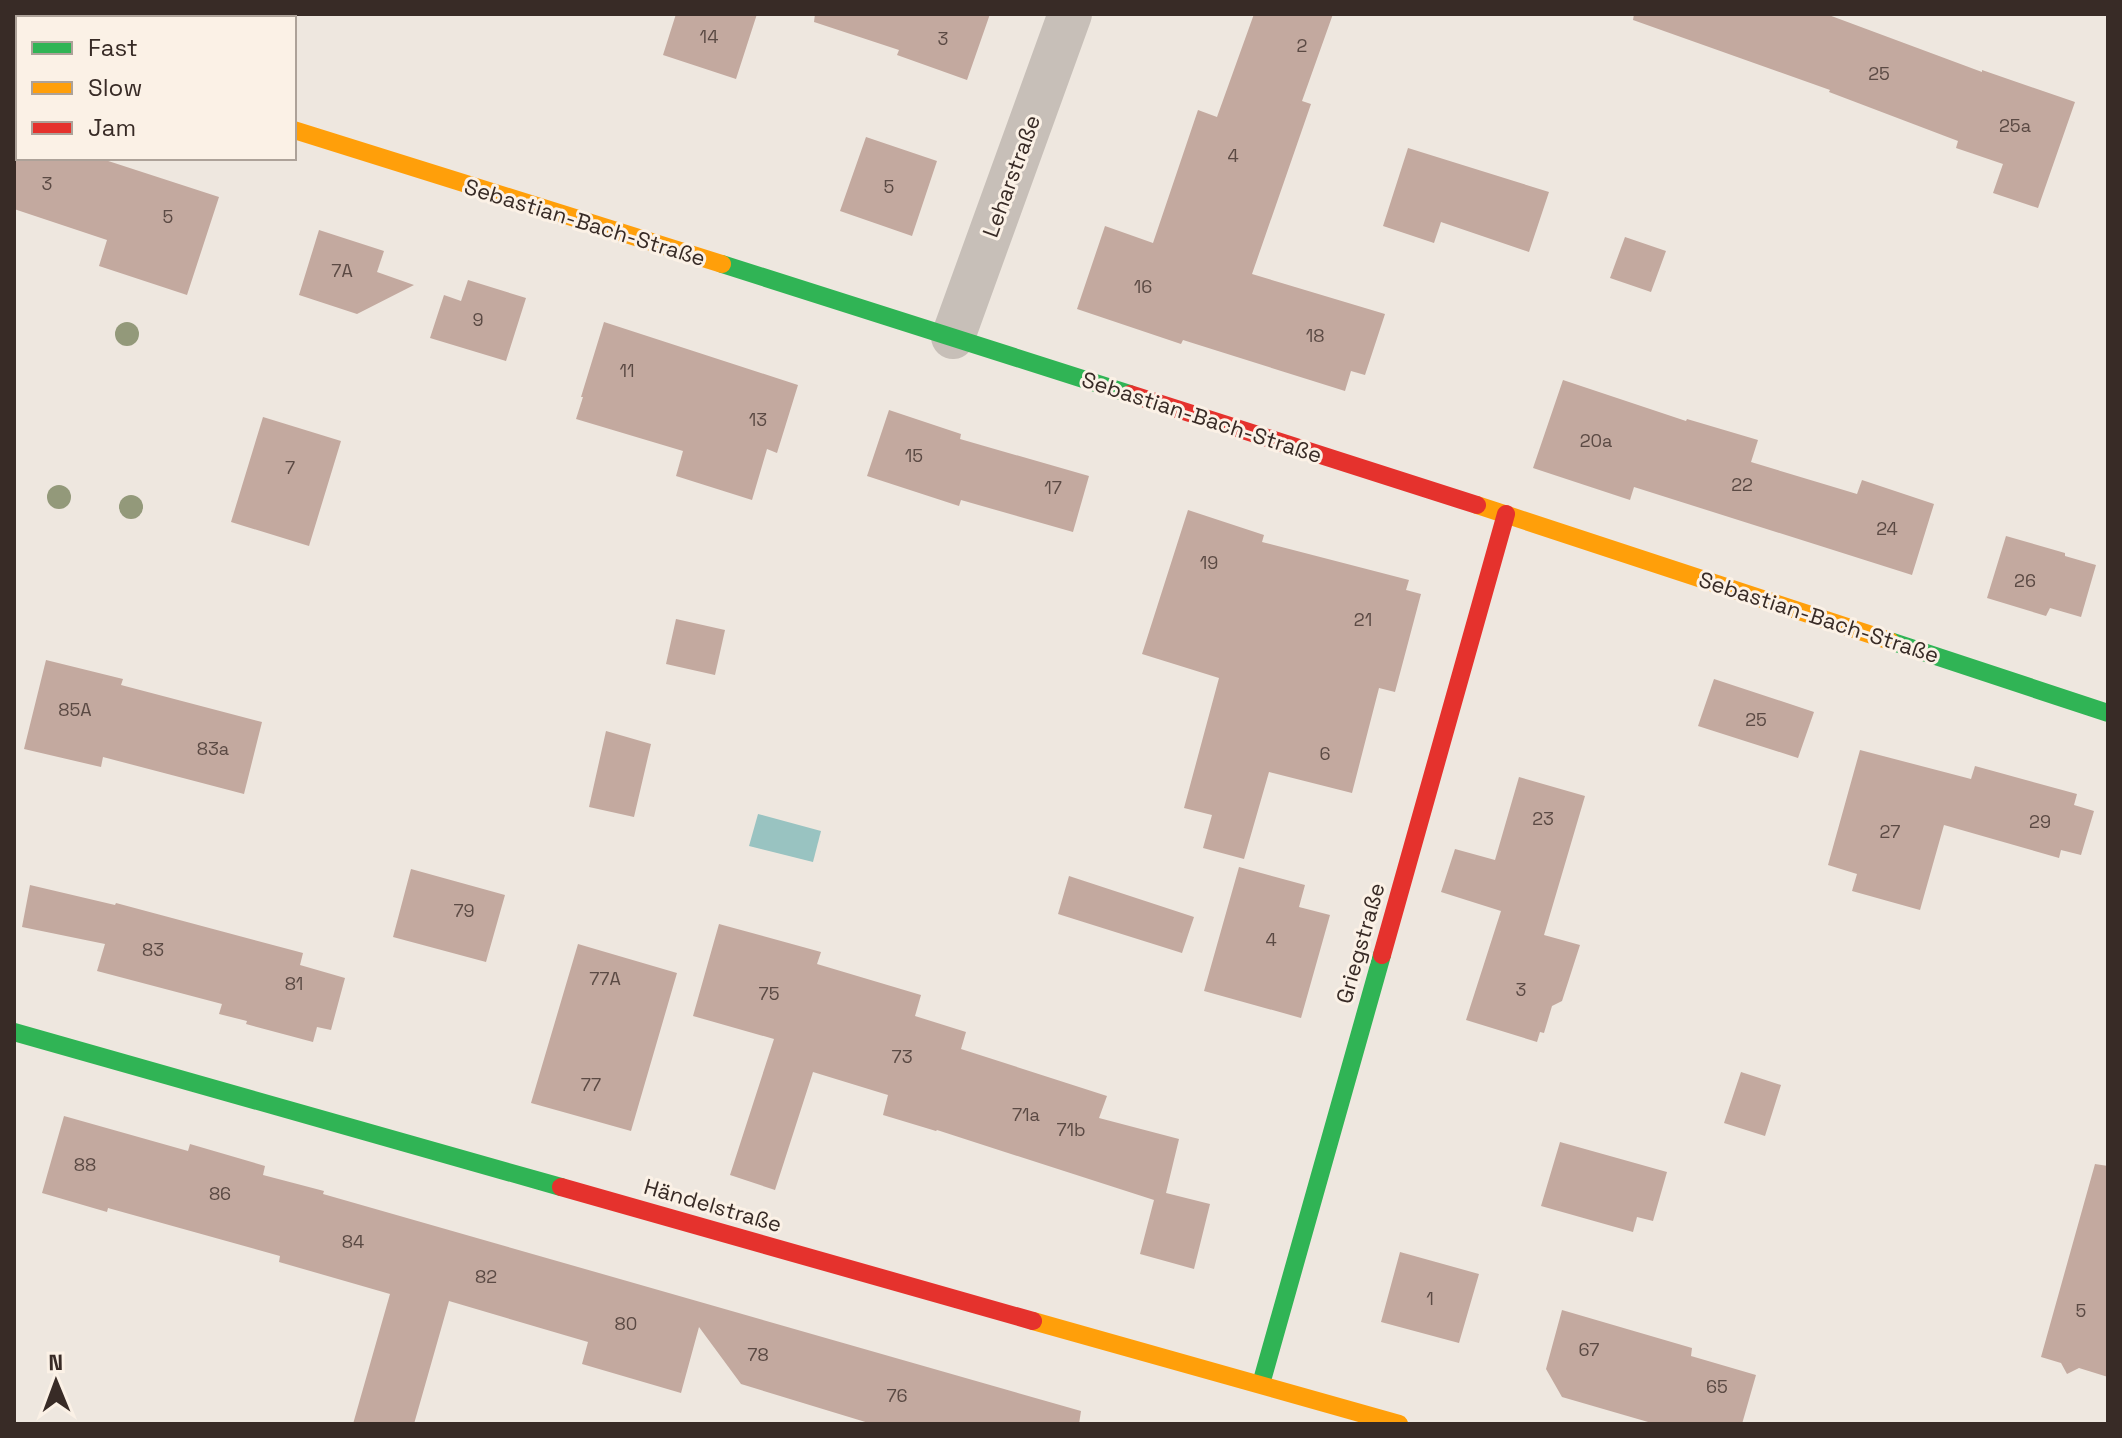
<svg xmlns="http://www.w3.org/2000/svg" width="2122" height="1438" viewBox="0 0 2122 1438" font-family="'Space Grotesk',sans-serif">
  <rect width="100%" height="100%" fill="#eee7df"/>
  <path fill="#99c3c1" d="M758,814L821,831L813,862L749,846Z"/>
  <path fill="#c3a99f" d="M676,14H757L736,79L663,55Z
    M815,14H990L967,80L897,55L899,50L814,22Z
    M1254,14H1333L1302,101L1311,104L1252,274L1385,314L1365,375L1351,371L1345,391L1183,340L1181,344L1077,309L1105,226L1153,243L1198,110L1217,117Z
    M1634,14H1826L1982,72V70L2075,102L2038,208L1993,193L2003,164L1956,148L1958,141L1829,92L1830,90L1633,20Z
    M866,137L937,161L912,236L840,211Z
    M1408,148L1549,192L1529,252L1441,222L1434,243L1383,226Z
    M14,158H99L219,197L187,295L99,266L107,240L14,209Z
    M319,230L384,251L377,272L414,285L357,314L299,295Z
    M1625,237L1666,251L1651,292L1610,278Z
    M468,280L526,298L506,361L430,338L444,295L461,301Z
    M604,322L798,385L777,453L767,449L752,500L676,476L683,451L576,419L583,397H581Z
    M1563,380L1686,421L1687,419L1758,440L1751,462L1857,494L1862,480L1934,504L1912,575L1634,487L1630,500L1533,468Z
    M889,410L961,434L960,439L1089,476L1073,532L961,500L959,506L867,476Z
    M263,417L341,441L309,546L231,522Z
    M1188,510L1264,535L1262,542L1409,580L1406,590L1421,594L1395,692L1379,688L1352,793L1269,772L1244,859L1203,848L1212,815L1184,808L1219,678L1142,654Z
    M2006,536L2065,553V556L2096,565L2081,617L2050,608L2046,616L1987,598Z
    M676,619L725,630L715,675L666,664Z
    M46,660L123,679L121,685L262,722L244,794L103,757L101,767L24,749Z
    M1714,679L1814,712L1798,758L1698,726Z
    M606,731L651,744L634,817L589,807Z
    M1860,750L1971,779L1975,766L2077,794L2074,805L2094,811L2081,855L2061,850L2059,858L1944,825L1920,910L1852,891L1857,874L1828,865Z
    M1519,777L1585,796L1544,935L1580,945L1562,1001L1552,1006L1544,1033L1540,1032L1537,1042L1466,1020L1501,911L1441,892L1455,849L1495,860Z
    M1239,867L1305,885L1299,907L1330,915L1301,1018L1204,991Z
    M411,869L505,895L486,962L393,937Z
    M1069,876L1194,917L1182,953L1058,914Z
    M30,885L115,905L116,903L303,953L300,965L345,978L331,1030L317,1027L313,1042L246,1024L247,1021L219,1014L222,1004L97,971L105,944L22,927Z
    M719,924L821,952L817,964L921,995L915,1016L966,1032L961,1049L1107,1096L1099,1118L1179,1139L1166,1193L1210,1204L1194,1269L1140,1254L1154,1200L937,1130L936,1131L883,1115L888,1095L813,1072L775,1190L730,1175L774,1039L693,1016Z
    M578,944L677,973L631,1131L531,1103Z
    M1741,1072L1781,1085L1765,1136L1724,1123Z
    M64,1116L188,1151L190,1144L265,1166L263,1175L324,1191L323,1194L1081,1411L1079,1424H872L741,1384L699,1327L681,1393L582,1364L588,1342L449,1301L414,1424H353L390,1294L279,1262L280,1256L108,1208L107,1212L42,1193Z
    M1560,1142L1667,1172L1653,1221L1637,1217L1633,1232L1541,1206Z
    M2095,1164L2108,1166V1377L2079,1368L2067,1374L2061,1363L2041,1357Z
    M1400,1252L1479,1274L1459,1343L1381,1322Z
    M1562,1310L1692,1348L1691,1356L1756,1375L1742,1424H1655L1562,1397L1546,1369Z"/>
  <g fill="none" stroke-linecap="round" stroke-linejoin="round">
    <path stroke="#c7bfb8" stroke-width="44" d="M14,43L18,44
      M953,337L1070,14"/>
    <path stroke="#30b455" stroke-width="18" d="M722,264L1130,394
      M1890,641L2108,713
      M14,1032L561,1187
      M1261,1384L1382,955"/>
    <path stroke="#ff9f0a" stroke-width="18" d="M294,130L722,264
      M1477,505L1890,641
      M1033,1321L1399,1424"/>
    <path stroke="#e5322d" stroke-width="18" d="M1130,394L1477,505
      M1382,955L1506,514
      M561,1187L1033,1321"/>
  </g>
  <g fill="#93997a">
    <circle cx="127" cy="334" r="12"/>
    <circle cx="59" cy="497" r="12"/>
    <circle cx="131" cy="507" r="12"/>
  </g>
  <g text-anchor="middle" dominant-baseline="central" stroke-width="6" stroke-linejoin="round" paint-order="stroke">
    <g font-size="18" fill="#5b4a44">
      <text x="709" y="36">14</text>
      <text x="943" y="38">3</text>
      <text x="1302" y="45">2</text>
      <text x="1879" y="73">25</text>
      <text x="2015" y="125">25a</text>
      <text x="1233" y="155">4</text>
      <text x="47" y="183">3</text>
      <text x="889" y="186">5</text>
      <text x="168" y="216">5</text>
      <text x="342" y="270">7A</text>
      <text x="1143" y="286">16</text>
      <text x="478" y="319">9</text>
      <text x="1315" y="335">18</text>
      <text x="627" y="370">11</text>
      <text x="758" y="419">13</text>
      <text x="1596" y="440">20a</text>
      <text x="914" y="455">15</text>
      <text x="290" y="467">7</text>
      <text x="1742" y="484">22</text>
      <text x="1053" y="487">17</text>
      <text x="1887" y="528">24</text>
      <text x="1209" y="562">19</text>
      <text x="2025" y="580">26</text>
      <text x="1363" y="619">21</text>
      <text x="75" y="709">85A</text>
      <text x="1756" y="719">25</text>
      <text x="213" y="748">83a</text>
      <text x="1325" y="753">6</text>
      <text x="1543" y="818">23</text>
      <text x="2040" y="821">29</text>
      <text x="1890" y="831">27</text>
      <text x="464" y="910">79</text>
      <text x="1271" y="939">4</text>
      <text x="153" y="949">83</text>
      <text x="605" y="978">77A</text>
      <text x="294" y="983">81</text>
      <text x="1521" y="989">3</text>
      <text x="769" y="993">75</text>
      <text x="902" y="1056">73</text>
      <text x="591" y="1084">77</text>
      <text x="1026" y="1114">71a</text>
      <text x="1071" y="1129">71b</text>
      <text x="85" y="1164">88</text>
      <text x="220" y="1193">86</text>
      <text x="353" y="1241">84</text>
      <text x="486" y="1276">82</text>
      <text x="1430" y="1298">1</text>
      <text x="2081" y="1310">5</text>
      <text x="626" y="1323">80</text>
      <text x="1589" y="1349">67</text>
      <text x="758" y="1354">78</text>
      <text x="1717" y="1386">65</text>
      <text x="897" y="1395">76</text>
    </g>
    <g font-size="22" fill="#382b26" stroke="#fbf1e6">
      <text transform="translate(1011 176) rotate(-70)">Leharstraße</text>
      <text transform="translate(585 222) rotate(17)">Sebastian-Bach-Straße</text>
      <text transform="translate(1202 417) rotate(18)">Sebastian-Bach-Straße</text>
      <text transform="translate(1819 617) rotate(18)">Sebastian-Bach-Straße</text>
      <text transform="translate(1360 943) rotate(-74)">Griegstraße</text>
      <text transform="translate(713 1205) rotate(16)">Händelstraße</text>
    </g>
  </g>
  <rect width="2122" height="1438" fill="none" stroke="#382b26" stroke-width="32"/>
  <rect x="16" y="16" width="280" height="144" fill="#fbf1e6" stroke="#ada299" stroke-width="2"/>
  <rect x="32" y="42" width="40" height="12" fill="#30b455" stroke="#ada299" stroke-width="2"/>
  <text x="88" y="56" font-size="24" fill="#382b26">Fast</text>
  <rect x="32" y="82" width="40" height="12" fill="#ff9f0a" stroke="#ada299" stroke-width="2"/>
  <text x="88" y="96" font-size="24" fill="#382b26">Slow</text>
  <rect x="32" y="122" width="40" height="12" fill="#e5322d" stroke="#ada299" stroke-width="2"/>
  <text x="88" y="136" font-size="24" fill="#382b26">Jam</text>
  <g transform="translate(56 1382) rotate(359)" stroke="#fbf1e6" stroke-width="6" paint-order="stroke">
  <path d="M0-6L14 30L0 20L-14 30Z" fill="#382b26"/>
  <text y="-12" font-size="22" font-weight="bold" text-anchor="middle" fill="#382b26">N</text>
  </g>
</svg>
